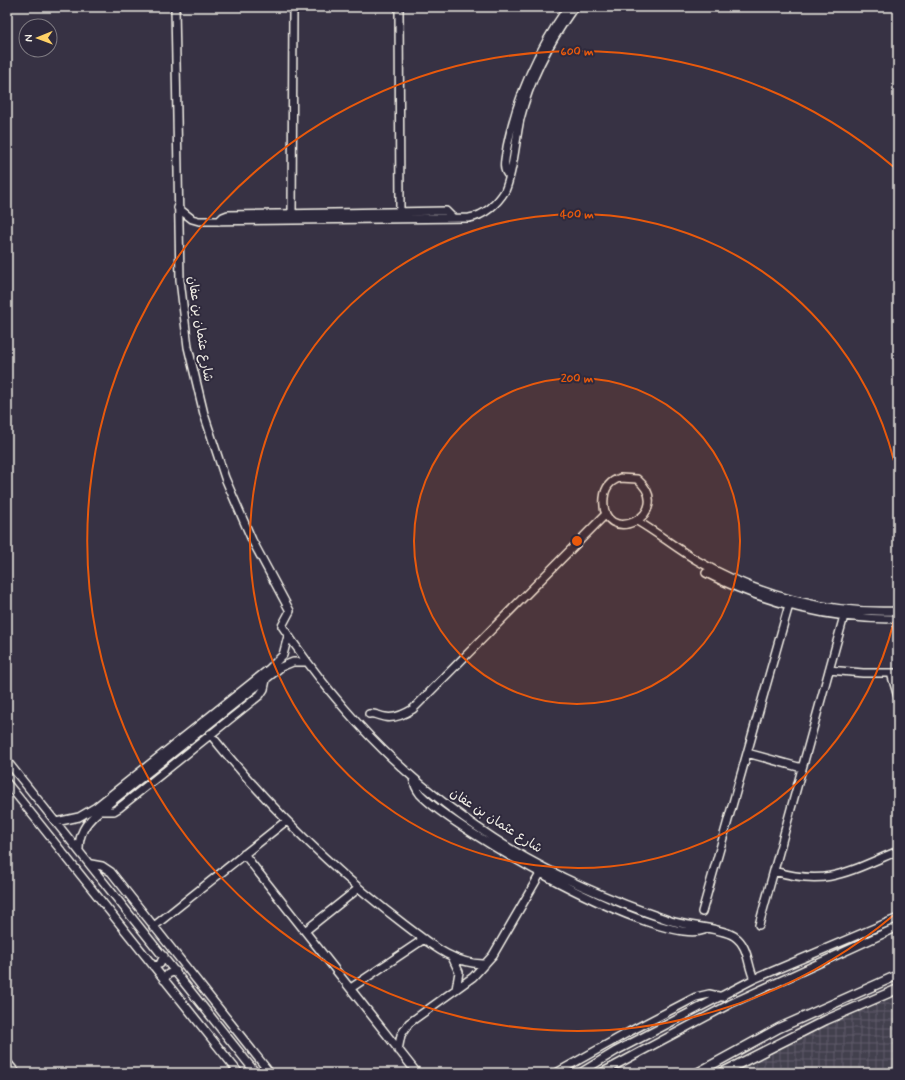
<svg xmlns="http://www.w3.org/2000/svg" width="905" height="1080" viewBox="0 0 905 1080" font-family="Mynerve,'Playpen Sans Arabic',sans-serif">
  <defs>
    <pattern id="industrial-grid" width="8" height="8" patternUnits="userSpaceOnUse"><rect width="8" height="8" fill="#433f4e"/><path d="M0 4h8M4 0v8" fill="none" stroke="#5f5b68"/></pattern>
  </defs>
  <rect width="100%" height="100%" fill="#373244"/>
  <filter id="ink" filterUnits="userSpaceOnUse"><feTurbulence type="fractalNoise" baseFrequency=".025" numOctaves="2"/><feDisplacementMap in="SourceGraphic" scale="8" xChannelSelector="R" yChannelSelector="G"/><feConvolveMatrix kernelMatrix="1 2 1 2 8 2 1 2 1" color-interpolation-filters="sRGB"/></filter>
  <g filter="url(#ink)">
    <path fill="url(#industrial-grid)" d="M898,982V1073H712L821,1015Z"/>
    <g fill="none" stroke-linecap="round" stroke-linejoin="round">
      <g stroke="#f4f1e8" stroke-width="10">
        <path id="minor" d="M175,7L180,280L188,347L204,414L225,478L252,540L290,611L282,626C345,720 413,788 509,848C560,879 615,902 671,921C687,926 722,928 734,936C749,946 747,964 754,979
          M399,7L400,212
          M509,176C501,169 506,157 507,147C517,96 538,50 568,7
          M178,208L192,219L199,221L469,218C484,216 497,204 505,191C514,170 515,142 520,119C530,78 550,41 574,7
          M292,218L293,7
          M219,221L223,217L228,215L446,211L453,218
          M620,478L637,479C679,515 599,550 604,498C605,487 610,481 620,478Z
          M637,521C658,533 677,549 698,561C758,596 828,614 898,611
          M706,573C764,603 832,620 898,619
          M829,670L863,673H898
          M891,673L898,697
          M369,714C375,713 379,716 385,717C395,719 405,714 413,709L605,515
          M210,734C268,806 332,870 405,925C429,943 454,965 485,964
          M747,753L802,768
          M7,761L256,1073
          M413,778C414,784 416,789 420,794C455,831 658,947 704,930
          M7,783L239,1073
          M101,811H114L119,808L260,695L264,689L266,680
          M56,822L79,817L96,807L269,669L283,655L288,636
          M79,849C79,834 85,824 96,814L281,667L293,662H306
          M244,854L417,1073
          M91,864L102,866L111,872L270,1073
          M774,871C828,887 849,871 898,851
          M702,912L789,605
          M759,925L844,616
          M153,927L286,821
          M305,931L359,888
          M452,957L459,972L456,989
          M153,966L160,964L164,956
          M164,980L168,974L176,971
          M351,988L424,939
          M398,1050L401,1035L409,1023L473,977L493,955L540,874
          M7,1062L16,1073
          M556,1073L629,1032L696,997L709,994L723,997
          M580,1073L616,1051L754,979L898,918
          M601,1073L730,1004L898,927"/>
      </g>
      <g stroke="#f4f1e8" stroke-width="11">
        <path id="tertiary" d="M697,1073L779,1028L898,975
          M721,1073L826,1020L898,989"/>
      </g>
      <use href="#minor" stroke="#2f2a3d" stroke-width="7"/>
      <use href="#tertiary" stroke="#2f2a3d" stroke-width="8"/>
    </g>
  </g>
  <circle cx="577" cy="541" r="163" fill="#e8590c" fill-opacity=".12"/>
  <g fill="none" stroke="#e8590c" stroke-width="2">
    <circle cx="577" cy="541" r="163"/>
    <path d="M898 603A327 327 0 1 1 898 479"/>
    <path d="M895 914A490 490 0 1 1 895 168"/>
  </g>
  <g text-anchor="middle" dominant-baseline="central" stroke-width="4" stroke-linejoin="round" paint-order="stroke">
    <g font-size="13" fill="#f4f1e8" stroke="#2f2a3d">
      <text transform="translate(200 329) rotate(81)">شارع عثمان بن عفان</text>
      <text transform="translate(496 821) rotate(33)">شارع عثمان بن عفان</text>
    </g>
  </g>
  <circle cx="577" cy="541" r="6" fill="#e8590c" stroke="#2f2a3d" stroke-width="2"/>
  <g font-size="12" text-anchor="middle" font-weight="bold" fill="#e8590c" stroke="#2f2a3d" stroke-width="4" stroke-linejoin="round" paint-order="stroke">
    <text x="577" y="55">600 m</text>
    <text x="577" y="218">400 m</text>
    <text x="577" y="382">200 m</text>
  </g>
  <rect width="905" height="1080" fill="none" stroke="#2f2a3d" stroke-width="24"/>
  <rect x="12" y="12" width="881" height="1056" fill="none" stroke="#f4f1e8" stroke-width="1.5" filter="url(#ink)"/>
  <g transform="translate(38 38) rotate(269)"><circle r="19" fill="#2f2a3d" stroke="#7e7a81"/>
  <path d="M0-3L7 15L0 10L-7 15Z" fill="#ffd166"/>
  <text y="-6" font-size="11" font-weight="bold" text-anchor="middle" fill="#f4f1e8">N</text>
  </g>
</svg>
